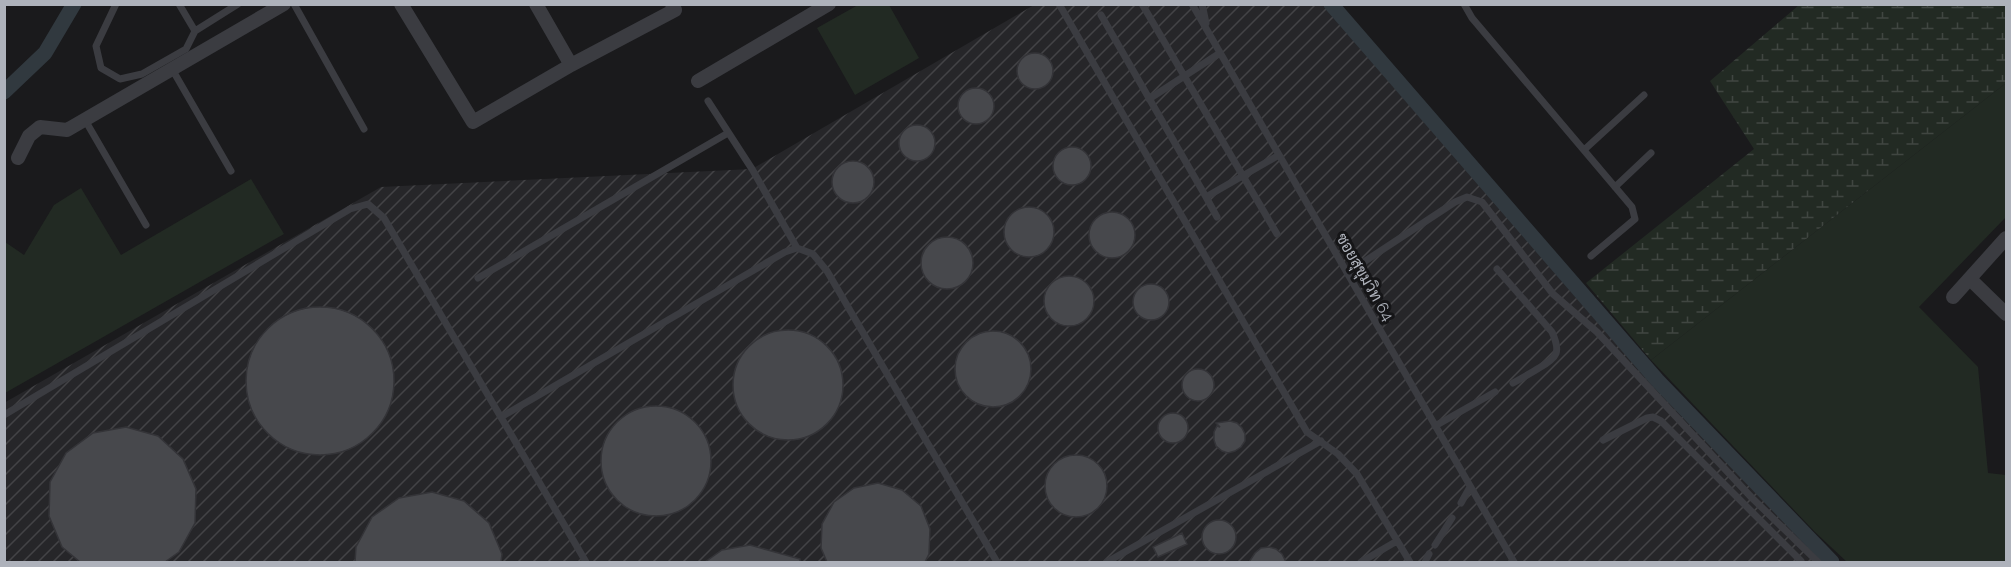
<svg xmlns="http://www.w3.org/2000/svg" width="2011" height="567" viewBox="0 0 2011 567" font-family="Raleway,Sarabun,sans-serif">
  <defs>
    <pattern id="industrial-furrows" width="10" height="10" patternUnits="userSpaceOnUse" patternTransform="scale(1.5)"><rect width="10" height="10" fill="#262629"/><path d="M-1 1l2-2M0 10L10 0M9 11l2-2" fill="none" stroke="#434346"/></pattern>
    <pattern id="wetland-marsh" width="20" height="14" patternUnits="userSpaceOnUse" patternTransform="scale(1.5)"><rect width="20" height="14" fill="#222a23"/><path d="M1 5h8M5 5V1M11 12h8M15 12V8" fill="none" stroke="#404641"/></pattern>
  </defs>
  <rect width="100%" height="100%" fill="#1a1a1c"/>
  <path fill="url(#industrial-furrows)" d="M1034,5H1326L1578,300L1773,505L1833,562H5L4,403L381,187L752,169Z"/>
  <path fill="#222a23" d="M858,5H889L919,58L855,95L817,28Z
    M2006,83V217L1919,307L1978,367L1988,473L2006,475V562H1847L1815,532L1651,360Z
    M251,179L284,234L5,393V242L24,255L54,205L81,188L121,255Z"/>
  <path fill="url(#wetland-marsh)" d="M1799,5H2006V83L1651,360L1586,283L1754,149L1710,81Z"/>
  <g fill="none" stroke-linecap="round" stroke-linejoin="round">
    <path stroke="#31393f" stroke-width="15" d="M1331,4L1657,380L1832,562
      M4,92L45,53L74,4"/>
  </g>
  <path fill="#47484c" stroke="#343438" stroke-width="1.5" d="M1017 71a18 18 0 1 1 36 0a18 18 0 1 1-36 0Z
    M958 106a18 18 0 1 1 36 0a18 18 0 1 1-36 0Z
    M899 143a18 18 0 1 1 36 0a18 18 0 1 1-36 0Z
    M1053 166a19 19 0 1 1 38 0a19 19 0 1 1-38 0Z
    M832 182a21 21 0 1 1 42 0a21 21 0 1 1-42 0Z
    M1004 232a25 25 0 1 1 50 0a25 25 0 1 1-50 0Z
    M1089 235a23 23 0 1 1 46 0a23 23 0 1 1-46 0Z
    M921 263a26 26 0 1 1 52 0a26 26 0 1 1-52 0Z
    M1044 301a25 25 0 1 1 50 0a25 25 0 1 1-50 0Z
    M1133 302a18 18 0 1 1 36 0a18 18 0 1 1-36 0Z
    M246 381a74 74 0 1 1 148 0a74 74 0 1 1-148 0Z
    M733 385a55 55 0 1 1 110 0a55 55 0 1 1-110 0Z
    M955 369a38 38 0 1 1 76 0a38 38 0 1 1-76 0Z
    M1182 385a16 16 0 1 1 32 0a16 16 0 1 1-32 0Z
    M601 461a55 55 0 1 1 110 0a55 55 0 1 1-110 0Z
    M1158 428a15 15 0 1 1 30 0a15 15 0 1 1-30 0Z
    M1230,421L1237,423L1242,428L1245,434V441L1241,447L1235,451L1228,453L1222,451L1216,446L1214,440V432L1217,426L1220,427L1216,423Z
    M126,427L158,436L183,459L196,489L195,523L179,552L165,562H80L62,547L49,516L50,482L66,453L93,433Z
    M1045 486a31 31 0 1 1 62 0a31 31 0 1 1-62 0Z
    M878,483L902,490L921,506L930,529L929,554L925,562H827L821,548L822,524L834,502L854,488Z
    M432,492L464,501L489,523L502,554L501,562H355L356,547L372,517L399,498Z
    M1202 537a17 17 0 1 1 34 0a17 17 0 1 1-34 0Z
    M1182,533L1187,544L1158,557L1153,547Z
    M750,545L800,559V562H705L722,550Z
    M1269,547L1276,549L1282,554L1286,562H1249L1255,553L1261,548Z"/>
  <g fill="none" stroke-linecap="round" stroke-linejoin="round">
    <path stroke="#3b3c41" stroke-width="7" d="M116,4L96,46L101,68L120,79L142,74L186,49L195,31L238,4
      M179,4L195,31
      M294,4L364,129
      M1059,4L1307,432L1338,454L1357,474L1410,562
      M1142,4L1277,234
      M1192,4L1514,562
      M1202,4L1206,23
      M1464,4L1472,18L1632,207L1635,219L1591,256
      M1101,15L1206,197
      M172,69L231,171
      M1149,99L1220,53
      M708,101L752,169L797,248L813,254L827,271L997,562
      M85,120L146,225
      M1584,150L1644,95
      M1615,187L1651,153
      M1217,217L1206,197L1279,155
      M1497,269L1552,332C1561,352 1558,357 1539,368C1531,373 1522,378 1513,383
      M1347,273L1455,202L1467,197L1482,202L1553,294L1597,332L1752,498L1818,562
      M478,278L728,133
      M4,415L350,209L368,204L384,218L586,562
      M501,417L785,252L797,248
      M1435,426L1495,392
      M1603,440L1647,418L1653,417L1661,421L1801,561
      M1461,503L1470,487
      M1435,545L1452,518
      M1107,562L1321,441
      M1361,562L1397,541
      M1425,562L1429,554"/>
    <path stroke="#3b3c41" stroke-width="14" d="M401,4L473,122L571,65L536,4
      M571,65L675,10L672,4
      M698,81L829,4
      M18,158L29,136L40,127L67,130L284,4
      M1970,279L2006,314
      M1953,297L2006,238"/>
  </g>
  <g text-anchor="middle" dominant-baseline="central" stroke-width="6" stroke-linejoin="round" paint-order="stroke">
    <g font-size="16" fill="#aeb2bb" stroke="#151517">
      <text transform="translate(1365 277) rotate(60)">ซอยสุขุมวิท 64</text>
    </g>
  </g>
  <rect width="2011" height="567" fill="none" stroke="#aeb2bb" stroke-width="12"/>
</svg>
